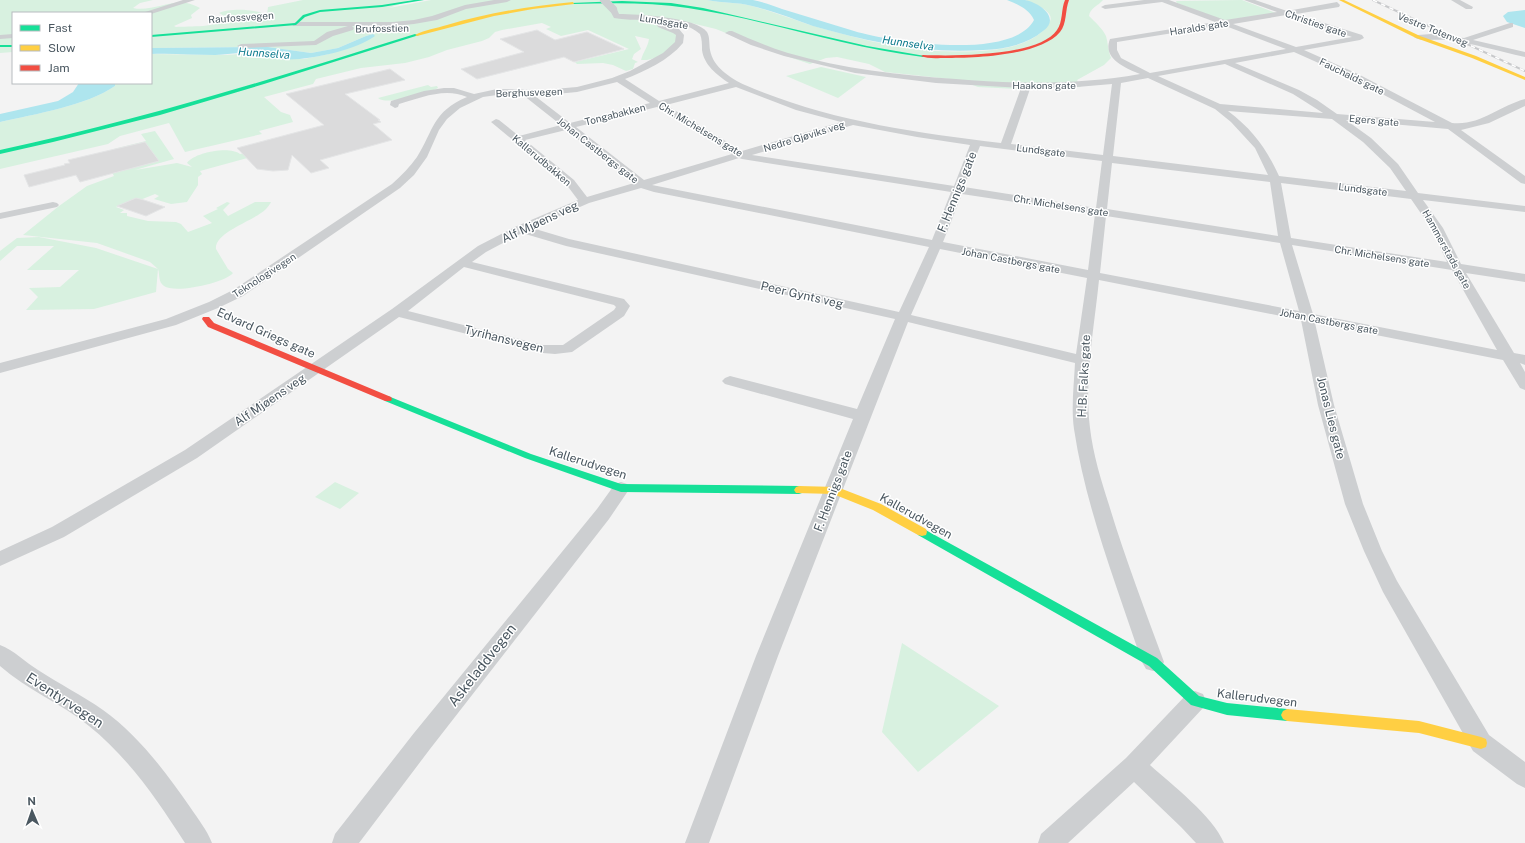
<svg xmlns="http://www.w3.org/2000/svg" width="1525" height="843" viewBox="0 0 1525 843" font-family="'Public Sans',sans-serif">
  <rect width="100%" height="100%" fill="#f3f3f3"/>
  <path fill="#d8f1e0" d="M0,0H153L140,3L133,8C151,12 169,0 187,3C192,4 196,6 200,8L191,15L192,18L174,26L176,27C190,26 217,28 228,18L219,13C230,8 256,9 267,15L268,7L303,0H410L389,8L431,0H707C722,3 738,2 752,6C771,11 789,18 807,24C848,36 892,48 935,51C967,52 1033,55 1050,21C1055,11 1032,3 1025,0H1103C1098,6 1090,8 1089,16C1095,22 1103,29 1106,36C1108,43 1108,50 1111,58L1104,65L1077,80L1081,87L1020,89L978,87L959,80L885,72L869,64L837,57L826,58L810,64L765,49L716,29L687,22L675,24C673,31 680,37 679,47L659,57L647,60H641C643,52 648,47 649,39L635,36L641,49L634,54L632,59L638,62L635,63L633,69L626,71L613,65L603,63L577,64L575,62L629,49L588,30L561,36L546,29L551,27L542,23L502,30L495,32L489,38L482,41L447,50L429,57L405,63L361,68L316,79L313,84L264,97L281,112L290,115L293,122L259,131L262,134L185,152L169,123L120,136L108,144L0,169V122C35,114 86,106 115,86V83H151V54L225,55L257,53L304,59L329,54L372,38L373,34L366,36L338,48L311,53L268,47L151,48V13H13V52L0,53Z
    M1242,0L1276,13L1227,20L1218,19L1177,3L1176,1Z
    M821,67L866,77L838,98L786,76Z
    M428,85L431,87L437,86L438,88L434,90C422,93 388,106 378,98Z
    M155,131L174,159L135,170L177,163L192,167L187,163C195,152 230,146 240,154L248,153L251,157L200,171L202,174L198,177V185L187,202L171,204L154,199L159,196L155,194L140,200L135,199L116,207L124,210L120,213H127V216L148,221L176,222L181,224L188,232L212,223L203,216L218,209L216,208L227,202L230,203L223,210L228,216L255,202H271C270,204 268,207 266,209C256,220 214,232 216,249L228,269L233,273C225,283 175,294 164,286C158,282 160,275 158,269L156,292L94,309L26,310L38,297L29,288L60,287L79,270H27L54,246H17L0,261V251L17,238L39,237L96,248L158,269L150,262L97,243L23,235L59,206L87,186L114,176L107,164L115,151L114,149L146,141L141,134Z
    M335,482L359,493L340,509L315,497Z
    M902,643L999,706L918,772L882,732Z"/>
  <path fill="#aee5ee" d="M707,0C722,0 738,0 753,0C763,2 773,6 782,9C806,16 830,24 854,31C891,42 1012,61 1034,20C1029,9 1017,4 1007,0C1013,0 1019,0 1025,0C1040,3 1061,18 1043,31C1026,45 1005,49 983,50C925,54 869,42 813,26C793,19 773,11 752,6C738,2 722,3 707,0Z
    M1525,10V28L1507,22L1503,16L1508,12Z
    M373,34L375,36C357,50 304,62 281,59C271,57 262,53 251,53C239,52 227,55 215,55C194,55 172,53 151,54V48L268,47L311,53L338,48L366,36Z
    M79,83H115V86C86,106 35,114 0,122V114L58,101L73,92Z"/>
  <path fill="#dbdbdc" stroke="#e4e5e6" d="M537,30L555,40L587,32L624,49L574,62L564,57L477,79L461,69L524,52L500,39Z
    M390,69L405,80L345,94L380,120H378L381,122L373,124L392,140L320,160L329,168L311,173L292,155L288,170L273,171L257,169L237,148L324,125L286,94Z
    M145,142L159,161L80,182L76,175L29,187L24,175L65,165L64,164L70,163L68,160Z
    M136,198L144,200L165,207L146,216L117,206Z"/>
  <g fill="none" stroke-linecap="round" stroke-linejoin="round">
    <path fill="#cdcfd1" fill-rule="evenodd" d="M183,0H195L151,14L142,13Z
      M494,0H511L507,2L466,9L437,20L414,24L393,26H352L354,28L353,30L333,36L316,45L241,48L237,46L241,44L314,41L327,32L348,26H293L292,24L296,22H393L414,20L432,16L465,5Z
      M1144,0H1169L1225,20L1277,12L1244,0H1255L1287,11L1337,2L1340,5L1339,7L1296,14L1362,35L1364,38L1360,40L1304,50L1358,74L1452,123C1480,126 1499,106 1525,99V106L1489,123L1461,130L1525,176V184L1521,183L1448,129L1346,120L1371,138L1398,164L1418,193L1525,206V212L1423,200L1443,228L1461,264L1525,274V282L1466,273L1514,353L1525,355V365L1520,363L1525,372V390L1520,388L1503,360L1315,323L1334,405L1363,504L1382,551L1397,581L1489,735L1525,762V788L1517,784L1473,751L1383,592L1364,551L1345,504L1318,405L1301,320L1099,280C1094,329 1084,380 1090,428C1093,454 1101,480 1109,505C1125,558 1145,610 1164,662L1160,669L1153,671L1146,669L1142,662C1117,586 1086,509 1074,429C1071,408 1074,384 1075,363L908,322L778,656L709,843H685L756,656L853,419L725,384L722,381L725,378L730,376L857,409L895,319L566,246L522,233L486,252L472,262L624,299L630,306L624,316L572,352L555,354L543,353L399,317L197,458L64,537L0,566V551L52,527L185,450L392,309L478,246L517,226L578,200L566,184L491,122L496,119L499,120L519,136L561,125L523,95H497L483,97L460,108L447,119L439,130L427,157L414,175L400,188L243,296L218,308L176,325L0,373V363L166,319L209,302L233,290L392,184C401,176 410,167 417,157C434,130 432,112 467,97C445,87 420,98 399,104L398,107L395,108L390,105L391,101L424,91L444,88H454L474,94L497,89L542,90L577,87L612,78L630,71L663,53L675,42L676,35L673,33L658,27L657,25L661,23L679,29L684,35L683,43C668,61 645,71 625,79L659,101L729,83C717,75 704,65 702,50C702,44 702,39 700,34C678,15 641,23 614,18L609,9L613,7H616L619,14C637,14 696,17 707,32C710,37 709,44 710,50C713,67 730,78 745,85C825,120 915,133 1001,143L1021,88L936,83L855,73L784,56L751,45L725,33L729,31H732C750,39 769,47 788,53C843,69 899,75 956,79C1018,84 1079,85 1140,74C1126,68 1102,59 1110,39L1215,22L1162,2L1105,9L1101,7L1105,5ZM1286,15L1352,37L1296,47L1233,24ZM1223,25L1286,49L1150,73L1121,58L1117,50V42ZM1294,52L1352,78L1435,122L1337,114L1317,100L1299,90L1235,63ZM1225,64L1293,94L1323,113L1220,104L1158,76ZM1148,78L1215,109L1231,122L1255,148L1268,175L1113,156L1121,83ZM617,82L650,103L570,123L535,96L577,92ZM1112,84L1103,155L1011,144L1030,89L1077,87ZM736,87L796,110L841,122L742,151L666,105ZM657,107L732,154L644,180L576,127ZM1228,111L1332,119L1363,142L1390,168L1406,191L1279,176C1266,148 1253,130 1228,111ZM853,125L917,137L970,145L954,186L752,155ZM566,130L634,183L587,197L574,180L525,140ZM980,146L1102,161L1096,208L964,187ZM739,158L742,159L951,192L932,240L652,185ZM1112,163L1270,182L1278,236L1107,209ZM1281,183L1411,199L1431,228L1447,262L1291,238ZM641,188L654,192L929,247L899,312L569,239L532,228L589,203ZM962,194L1095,214L1088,270L943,242ZM1106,216L1280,243L1299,311L1100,273ZM1292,245L1452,270L1497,350L1313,314ZM940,249L1087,278L1076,354L911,315ZM464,267L614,305L616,307L614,310L563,345H543L408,311Z
      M1451,0H1460L1473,7L1472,9H1466Z
      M1510,23H1513V27L1473,40L1525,52V57C1498,51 1472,43 1445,40C1436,39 1420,42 1414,37L1418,35L1431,34L1464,38Z
      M13,34V38L0,39V35Z
      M53,202L57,203L59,205L57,207L0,219V213Z
      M621,482L627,484L630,488L609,519L430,749L359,843H332L335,834L414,733L597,509L615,484Z
      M0,645C14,650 25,662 38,670C59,684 82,695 103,710C138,735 165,771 190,807C198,819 207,830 212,843H185C158,801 129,758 89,726C61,703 27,690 0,666Z
      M1195,691L1203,694L1206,701L1203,708L1150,765C1172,785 1213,816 1224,843H1196L1181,827L1134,782L1068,843H1038L1041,834L1126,758L1187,694Z"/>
    <path fill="#16e098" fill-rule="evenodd" d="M414,0H424L382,7L320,12L305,17L296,25L151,37V35L295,23L303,15L320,10L382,5Z
      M622,1L671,3L703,8L867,46L925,56L923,57C843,47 768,20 688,8C650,2 611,3 573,4L571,3Z
      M415,34L419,35L264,84L160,115L53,142L0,154V150C141,120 278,77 415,34Z
      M0,45H13V47H0Z
      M388,396L531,454L621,484L799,486L802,487L804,490L802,493L799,494L621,492L525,458L385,401L384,399Z
      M922,528L1157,658L1199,696L1227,703L1287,709L1291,711L1293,715L1291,719L1287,721L1227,715L1191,705L1149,666L918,535L917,532L918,529Z"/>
    <path fill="#ffcf43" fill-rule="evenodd" d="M1339,0H1344L1420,36L1476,56L1525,77V80L1472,58L1416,38Z
      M573,2L574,4L533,9L494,16L417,36L415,35C424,30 437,28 447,25C488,13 530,6 573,2Z
      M799,486L837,487L881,504L926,529L927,532L926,535L922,536L918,535L873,510L833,494L796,493L794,490L796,487Z
      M1287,709L1419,721L1481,737L1486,739L1487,743L1486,747L1481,749L1419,733L1287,721L1283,719L1281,715L1283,711Z"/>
    <path fill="#f24e42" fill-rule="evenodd" d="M1065,0H1069C1065,10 1067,24 1060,32C1040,56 974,58 945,58C938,58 927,59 921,56L923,55C953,56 1039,57 1057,30C1063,22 1061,9 1065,0Z
      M203,317H209L214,323L391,397L392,399L391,401H385L208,327L202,319Z"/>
    <g stroke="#c8c9cb" stroke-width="2">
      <path id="rail" d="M1373,0L1525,71"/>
    </g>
    <use href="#rail" stroke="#fff" stroke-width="1.5" stroke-dasharray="4.5" stroke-linecap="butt"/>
    <path stroke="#cdcfd1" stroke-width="8" d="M604,0L613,9"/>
  </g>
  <g text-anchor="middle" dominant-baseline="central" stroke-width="3" stroke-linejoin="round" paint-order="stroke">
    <g font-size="10" fill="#4a5760" stroke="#fff">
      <text transform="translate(241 17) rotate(-4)">Raufossvegen</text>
      <text transform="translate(664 21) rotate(10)">Lundsgate</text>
      <text transform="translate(1316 23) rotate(19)">Christies gate</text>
      <text transform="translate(1199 27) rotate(-9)">Haralds gate</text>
      <text transform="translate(382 28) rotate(-1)">Brufosstien</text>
      <text transform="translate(1433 29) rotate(22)">Vestre Totenveg</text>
      <text transform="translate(1352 76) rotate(26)">Fauchalds gate</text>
      <text x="1044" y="85">Haakons gate</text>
      <text transform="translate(529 92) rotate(-2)">Berghusvegen</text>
      <text transform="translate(615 114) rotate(-14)">Tongabakken</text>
      <text transform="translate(1374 120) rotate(5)">Egers gate</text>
      <text transform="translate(701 129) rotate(31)">Chr. Michelsens gate</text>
      <text transform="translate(804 136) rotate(-17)">Nedre Gjøviks veg</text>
      <text transform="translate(598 150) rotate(38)">Johan Castbergs gate</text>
      <text transform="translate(1041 150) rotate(7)">Lundsgate</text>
      <text transform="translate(542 160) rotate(40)">Kallerudbakken</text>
      <text transform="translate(1363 189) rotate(7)">Lundsgate</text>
      <text transform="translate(1061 205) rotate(9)">Chr. Michelsens gate</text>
      <text transform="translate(1447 249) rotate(61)">Hammerstads gate</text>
      <text transform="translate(1382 256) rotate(9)">Chr. Michelsens gate</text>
      <text transform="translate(1011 260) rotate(11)">Johan Castbergs gate</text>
      <text transform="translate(264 275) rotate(-33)">Teknologivegen</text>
      <text transform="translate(1329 321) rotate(11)">Johan Castbergs gate</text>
    </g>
    <g font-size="11" font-style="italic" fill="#0f7c8f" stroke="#fff">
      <text transform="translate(908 43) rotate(8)">Hunnselva</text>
      <text transform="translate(264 53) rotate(4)">Hunnselva</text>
    </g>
    <g font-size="12" fill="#4a5760" stroke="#fff">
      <text transform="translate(957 192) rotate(-68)">F. Hennigs gate</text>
      <text transform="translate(540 222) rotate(-25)">Alf Mjøens veg</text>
      <text transform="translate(802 295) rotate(13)">Peer Gynts veg</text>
      <text transform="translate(266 333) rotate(24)">Edvard Griegs gate</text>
      <text transform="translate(504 339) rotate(14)">Tyrihansvegen</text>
      <text transform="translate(1084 376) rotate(-87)">H.B. Falks gate</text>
      <text transform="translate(270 400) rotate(-34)">Alf Mjøens veg</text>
      <text transform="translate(1331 418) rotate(76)">Jonas Lies gate</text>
      <text transform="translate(588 463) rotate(18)">Kallerudvegen</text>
      <text transform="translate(833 491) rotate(-69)">F. Hennigs gate</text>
      <text transform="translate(916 516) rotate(29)">Kallerudvegen</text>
      <text transform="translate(1257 698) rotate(7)">Kallerudvegen</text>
    </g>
    <g font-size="14" fill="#4a5760" stroke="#fff">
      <text transform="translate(482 665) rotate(-52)">Askeladdvegen</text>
      <text transform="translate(65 700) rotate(33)">Eventyrvegen</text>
    </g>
  </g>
  <rect x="12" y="12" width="140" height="72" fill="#ffffff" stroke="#b7bcbf"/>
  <rect x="20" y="25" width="20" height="6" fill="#16e098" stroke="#b7bcbf"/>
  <text x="48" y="32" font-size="12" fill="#4a5760">Fast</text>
  <rect x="20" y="45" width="20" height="6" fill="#ffcf43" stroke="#b7bcbf"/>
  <text x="48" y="52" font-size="12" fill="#4a5760">Slow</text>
  <rect x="20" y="65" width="20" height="6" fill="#f24e42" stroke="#b7bcbf"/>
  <text x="48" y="72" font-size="12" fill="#4a5760">Jam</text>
  <g transform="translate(32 811) rotate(358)" stroke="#ffffff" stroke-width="3" paint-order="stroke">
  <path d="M0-3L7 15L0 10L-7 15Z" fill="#4a5760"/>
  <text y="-6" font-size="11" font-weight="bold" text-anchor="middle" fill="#4a5760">N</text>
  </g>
</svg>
